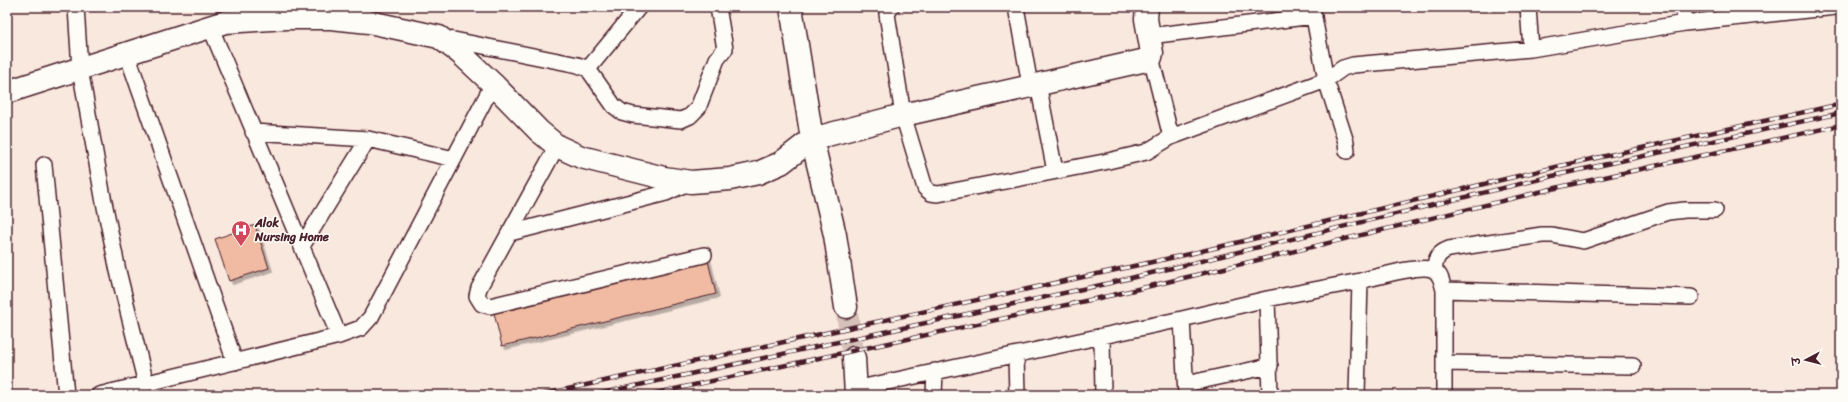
<svg xmlns="http://www.w3.org/2000/svg" width="1848" height="402" viewBox="0 0 1848 402" font-family="Sriracha,'Playpen Sans Deva',sans-serif">
  <defs>
    <filter id="shadow"><feDropShadow dx="3.5" dy="3.5" stdDeviation="0" flood-color="#0004"/></filter>
  </defs>
  <rect width="100%" height="100%" fill="#f9e8de"/>
  <filter id="ink" filterUnits="userSpaceOnUse"><feTurbulence type="fractalNoise" baseFrequency=".025" numOctaves="2"/><feDisplacementMap in="SourceGraphic" scale="8" xChannelSelector="R" yChannelSelector="G"/><feConvolveMatrix kernelMatrix="1 2 1 2 8 2 1 2 1" color-interpolation-filters="sRGB"/></filter>
  <g filter="url(#ink)">
    <path fill="#f0bba2" stroke="#4a1f2b" filter="url(#shadow)" d="M255,225L269,268L229,281L215,239Z
      M707,257L716,294L502,346L493,309Z"/>
    <g fill="none" stroke-linecap="round" stroke-linejoin="round">
      <path stroke="#d6c0ba" stroke-width="22" stroke-dasharray="22 11" stroke-linecap="butt" d="M846,307L854,358"/>
      <g stroke="#4a1f2b" stroke-width="18">
        <path id="street" d="M76,7L80,69L103,197L118,271L146,384
          M891,7L887,14L903,115L925,188L931,193L938,194L1104,162L1146,152L1171,137L1326,80L1343,68L1353,65L1531,49L1685,23L1836,7
          M1016,7L1030,85
          M1312,7L1326,80L1346,142L1347,151
          M1528,7L1531,49
          M1683,7L1685,23
          M210,26L339,336
          M1149,36L1314,16
          M444,38L578,65L588,69L614,106L622,112L633,115L681,120L690,116L698,108L717,59L725,49L718,7
          M127,54L235,362
          M1151,57L1171,137
          M588,69L639,7
          M1038,84L1055,171
          M253,132L368,139L454,159
          M557,146L479,288L477,296L482,304L490,306L704,255
          M44,165L66,395
          M510,233L666,193L690,182
          M302,246L368,139
          M1434,269C1436,258 1438,253 1449,249L1542,235H1552L1583,241L1668,212L1685,210H1715
          M1444,290L1691,297
          M1267,299L1270,395
          M1182,319L1186,395
          M1102,336L1103,395
          M1016,355L1017,395
          M1444,363L1633,366
          M1186,384L1270,366
          M855,389L1182,319L1267,299L1360,281
          M99,395L339,336L361,328L371,317L493,84
          M934,395L935,371
          M1357,395L1360,281C1374,278 1424,262 1435,271C1441,275 1442,283 1444,290V395"/>
      </g>
      <g stroke="#4a1f2b" stroke-width="25">
        <path id="secondary" d="M791,7L812,139L835,235L846,307
          M7,92L225,22L286,18H331L369,22L439,37L460,53L493,84L539,131L557,146L581,157L664,178L691,182L730,179L758,173L781,163L812,139L903,115L1146,60L1151,57L1152,53L1146,19L1147,7
          M854,358L856,395"/>
      </g>
      <use href="#street" stroke="#fdfcf7" stroke-width="15"/>
      <use href="#secondary" stroke="#fdfcf7" stroke-width="22"/>
      <g stroke="#4a1f2b" stroke-width="4.5">
        <path id="rail" d="M540,395L1189,254L1560,166L1841,104
          M593,395L1110,283L1561,174L1841,113
          M647,395L1113,295L1564,186L1841,125"/>
      </g>
      <use href="#rail" stroke="#fdfcf7" stroke-width="3" stroke-dasharray="9" stroke-linecap="butt"/>
    </g>
  </g>
  <defs>
    <g id="hospital-pin" transform="scale(1)"><path d="M0 17L-7.5 6A9.5 9.5 0 1 1 7.5 6Z" fill="#d1495b" stroke="#fdfcf7"/><path d="M-5-5h3v3.5h4V-5h3V5h-3V1.5h-4V5h-3Z" fill="#fff"/></g>
  </defs>
  <g fill-rule="evenodd">
    <use href="#hospital-pin" x="241" y="230"/>
  </g>
  <g text-anchor="middle" dominant-baseline="central" stroke-width="3" stroke-linejoin="round" paint-order="stroke">
    <g font-size="12" font-weight="bold" fill="#4a1f2b" stroke="#fdfcf7" text-anchor="start">
      <text x="255" y="223">Alok<tspan x="255" dy="14">Nursing Home</tspan></text>
    </g>
  </g>
  <rect width="1848" height="402" fill="none" stroke="#fdfcf7" stroke-width="24"/>
  <rect x="12" y="12" width="1824" height="378" fill="none" stroke="#4a1f2b" stroke-width="1.5" filter="url(#ink)"/>
  <g transform="translate(1806 360) rotate(263)" stroke="#fdfcf7" stroke-width="3" paint-order="stroke">
  <path d="M0-3L7 15L0 10L-7 15Z" fill="#4a1f2b"/>
  <text y="-6" font-size="11" font-weight="bold" text-anchor="middle" fill="#4a1f2b">उ</text>
  </g>
</svg>
